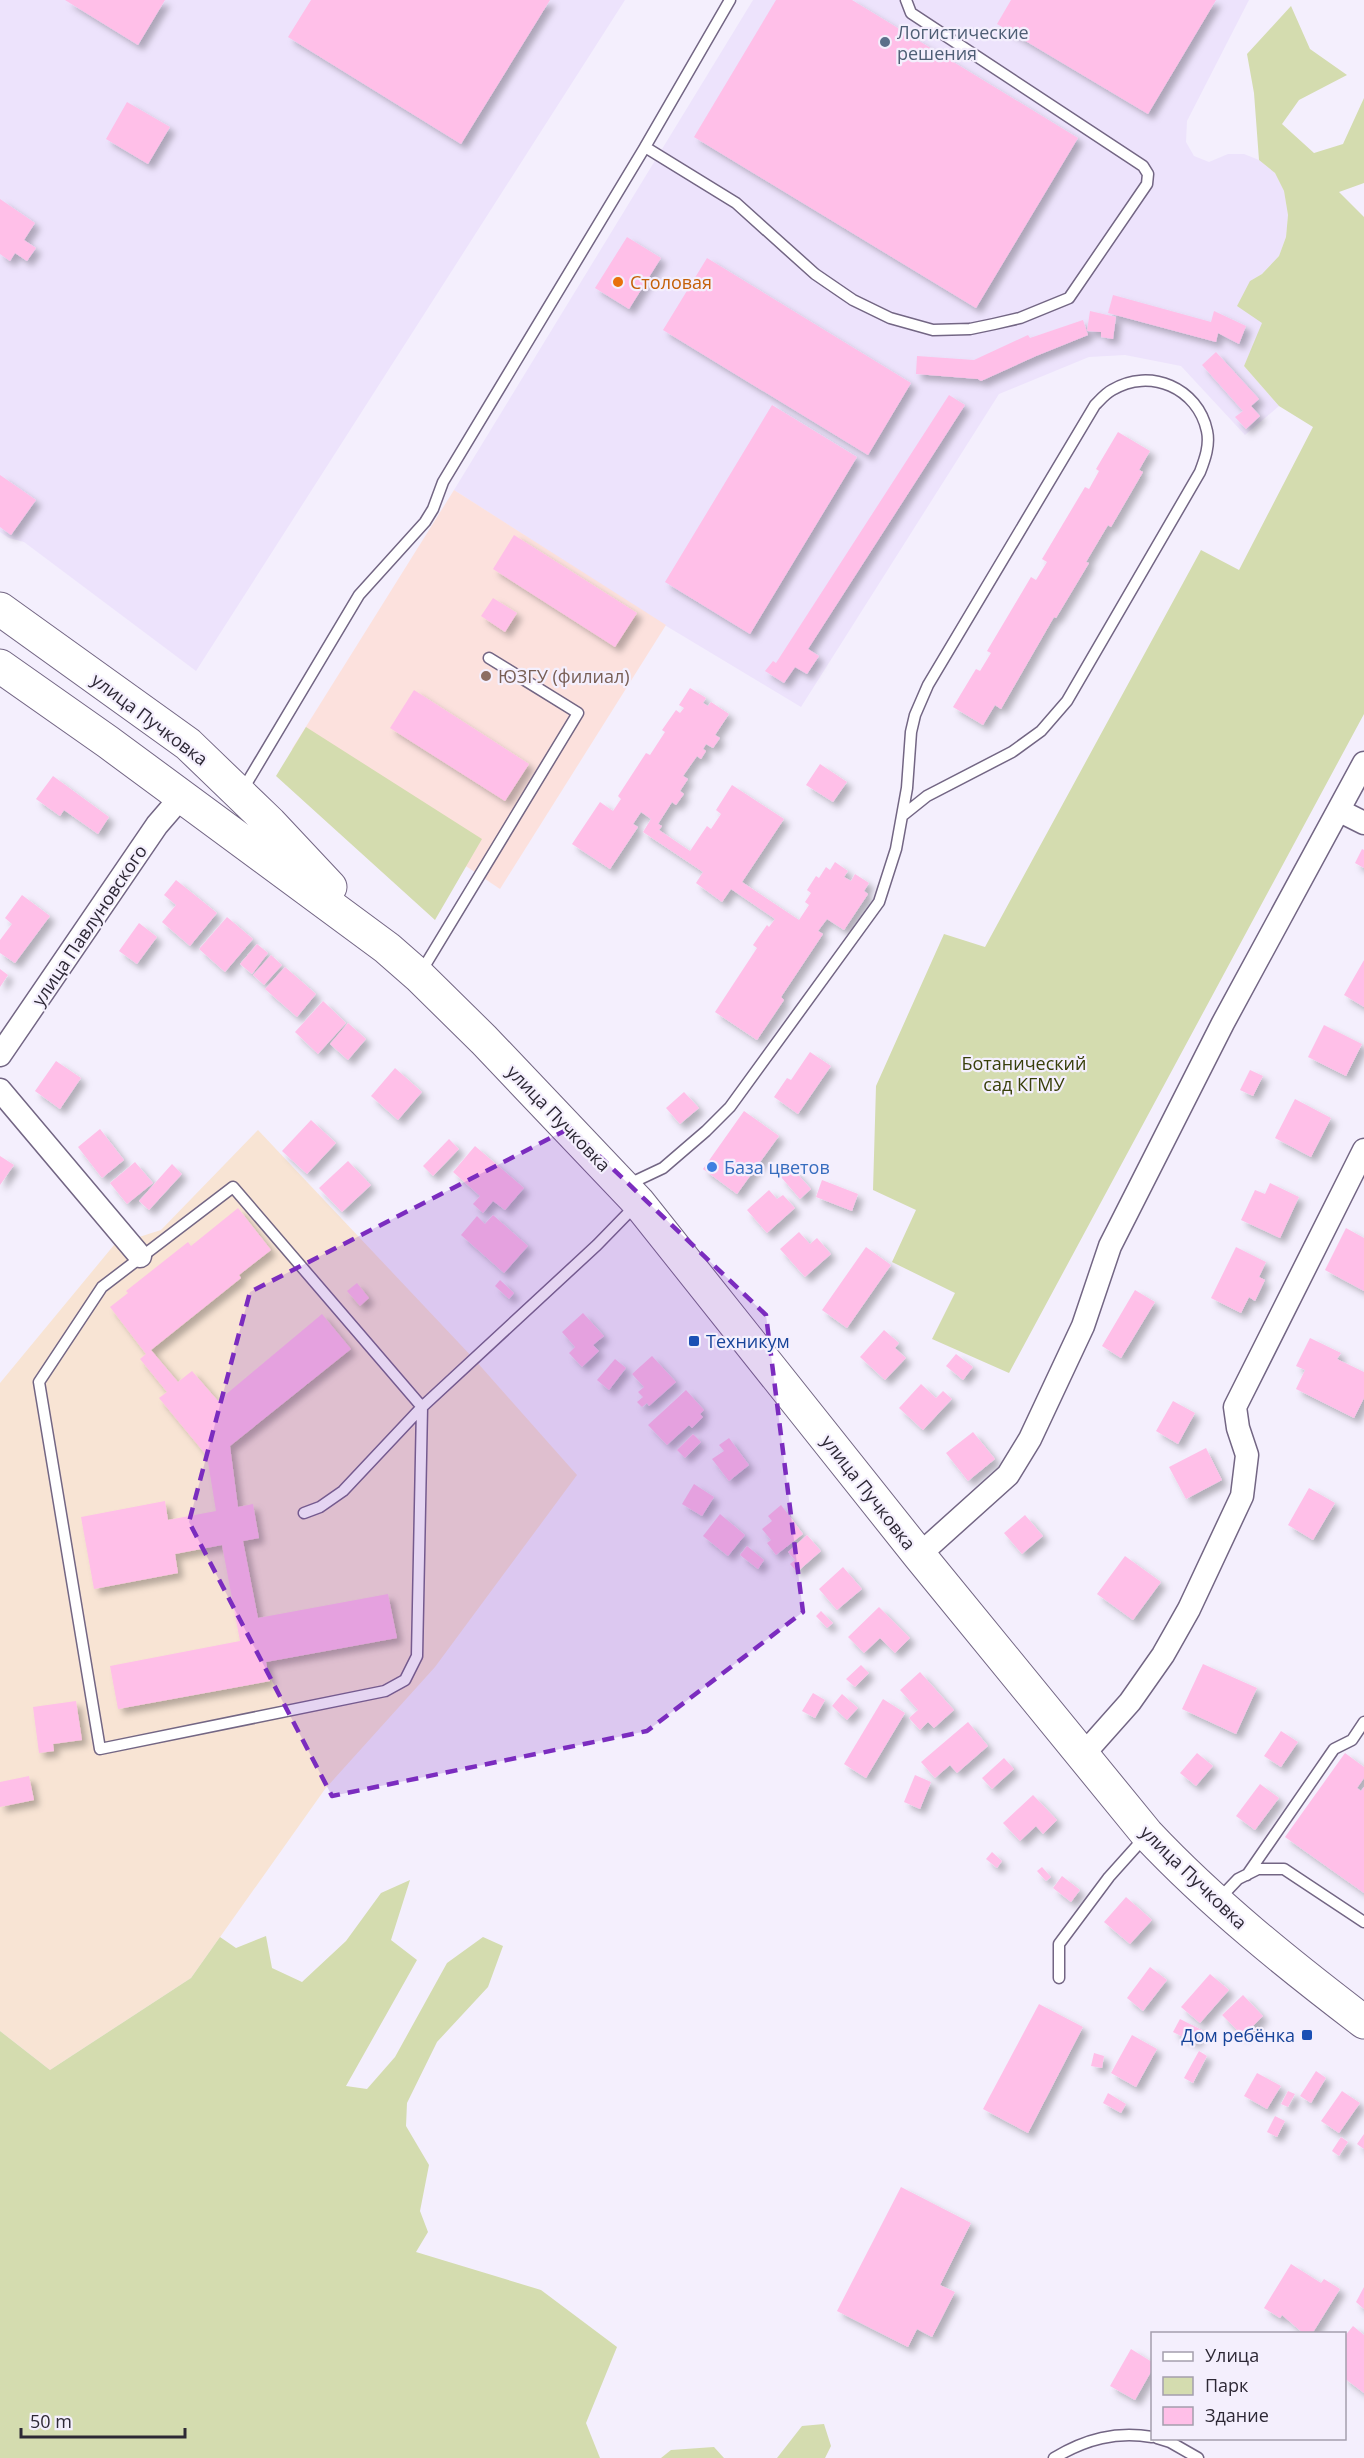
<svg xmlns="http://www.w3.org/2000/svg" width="1364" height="2458" viewBox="0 0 1364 2458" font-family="'Open Sans',sans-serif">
  <defs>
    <filter id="shadow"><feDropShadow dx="5.5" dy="5.5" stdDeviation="3" flood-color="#0004"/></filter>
  </defs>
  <rect width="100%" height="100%" fill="#f4effd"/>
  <path fill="#ede3fc" d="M0,0H625L196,671L24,542L9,538L0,532Z
    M753,0H1249L1187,121L1186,142L1194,156L1209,162L1228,154H1244L1259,160L1275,173L1284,191L1288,215L1286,237L1279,256L1262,274L1250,281L1263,323L1244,366L1279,406L1245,435L1181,366L1125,355L1089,357L999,394L801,707L653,618L454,490Z"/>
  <path fill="#fce1dd" d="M454,490L666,625L500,889L292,749Z"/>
  <path fill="#f8e4d4" d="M258,1130L475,1360L577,1475L435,1667L325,1789L191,1978L50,2070L0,2031V1383L114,1245L161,1230Z"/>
  <path fill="#d4dcaf" d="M1291,6L1310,49L1347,75L1299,100L1282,124L1314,153L1343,144L1364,98V183L1339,192L1364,217V714L1009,1373L932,1339L955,1293L892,1262L916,1210L873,1190L876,1086L944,934L985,947L1201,550L1239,570L1313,427L1279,406L1244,366L1262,323L1237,306L1250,281L1262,274L1279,256L1286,237L1288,215L1284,191L1275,173L1259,160L1254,93L1247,54Z
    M306,727L482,839L435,920L276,776Z
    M410,1880L391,1940L417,1960L346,2086L367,2089L395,2057L447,1963L483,1937L503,1946L488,1987L437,2042L407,2103L406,2126L429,2165L420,2211L428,2232L416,2252L541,2290L617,2347L586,2423L600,2458H0V2031L50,2070L191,1978L220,1937L236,1948L266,1936L272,1968L302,1982L346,1941L381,1893Z
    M824,2424L831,2446L825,2458H777L802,2426Z
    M714,2447L724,2458H661L671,2450Z"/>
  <path fill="#ffbfe8" filter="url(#shadow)" d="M65,0H165L138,45Z
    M311,0H550L461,144L288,37Z
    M776,0H852L1078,138L976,308L694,137Z
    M1011,0H1216L1148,114L997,24Z
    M127,102L170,127L148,164L106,139Z
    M0,199L35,223L24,240L36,248L27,261L15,253L10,261L0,254Z
    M627,237L661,258L629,309L595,288Z
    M707,258L911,383L868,455L663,330Z
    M1113,295L1211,322L1214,311L1246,326L1239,344L1218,333L1216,342L1108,313Z
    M1090,311L1116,317L1113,339L1101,337V332L1087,331Z
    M1083,320L1088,335L1036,356L981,381L978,379L916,374L917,356L974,360L1028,335L1030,338Z
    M1216,352L1259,399L1251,406L1260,416L1246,429L1235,417L1243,411L1202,365Z
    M949,395L965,405L808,649L819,656L807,674L795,667L784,683L765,671L773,661L776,663Z
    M772,405L857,457L750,634L665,582Z
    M1118,432L1150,451L1139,470L1143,472L1111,527L1108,525L1086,562L1089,563L1056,618L1054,617L1001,709L995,705L983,725L953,707L976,669L980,671L991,653L987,651L1031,577L1036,580L1047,562L1042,559L1085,487L1089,489L1099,471L1096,469Z
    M0,475L36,500L11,535L0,527Z
    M514,535L637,613L615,647L493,569Z
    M493,598L517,613L505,632L481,616Z
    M690,688L706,698L703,703L708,706L711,702L729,714L715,735L720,738L713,748L706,744L703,749L706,751L701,759L697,756L683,776L688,779L680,791L684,794L676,805L672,802L658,824L662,826L659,830L690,851L707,826L711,829L721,814L716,810L732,785L784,819L742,882L799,920L809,905L805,902L811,893L807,890L816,876L819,878L826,867L830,870L835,862L848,871L844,877L851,881L855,874L869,883L864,891L868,894L844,930L827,919L818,931L823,934L781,997L784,1000L757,1040L715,1012L757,948L753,945L767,925L769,927L775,919L731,889L722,902L696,883L703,872L643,832L651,819L641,812L633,824L638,827L610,869L572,844L600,802L613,811L621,799L618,796L646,753L650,755L665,732L662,730L676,710L680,713L684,708L679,705Z
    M414,690L529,764L505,801L390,728Z
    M820,764L847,782L833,802L806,785Z
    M53,776L109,817L98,834L64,810L60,816L36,799Z
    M1362,849L1364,850V868L1355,863Z
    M176,880L217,913L190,946L162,922L176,905L164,895Z
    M22,895L50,916L15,963L0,953V940L12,924L5,918Z
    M227,917L253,939L225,972L199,949Z
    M139,923L157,937L137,964L119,951Z
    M257,944L268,953L252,974L240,964Z
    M271,955L282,965L264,985L253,975Z
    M1364,960V1007L1344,995Z
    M285,967L316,994L297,1017L265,989Z
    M0,969L8,975L0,987Z
    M323,1001L346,1023L318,1054L295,1032Z
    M348,1023L366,1039L348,1060L330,1044Z
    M1324,1025L1362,1044L1346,1076L1308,1057Z
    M810,1052L831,1066L798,1114L774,1097L787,1078L791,1080Z
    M56,1061L81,1078L60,1109L35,1091Z
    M395,1068L422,1092L398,1120L371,1096Z
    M1250,1070L1263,1076L1253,1096L1240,1090Z
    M684,1092L699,1108L680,1124L666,1108Z
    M1295,1099L1331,1118L1311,1157L1275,1138Z
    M744,1111L779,1136L737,1194L703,1169Z
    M311,1120L336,1143L307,1174L282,1151Z
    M100,1129L124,1160L102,1178L78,1147Z
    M449,1139L459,1149L433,1176L423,1166Z
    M475,1146L524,1188L505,1210L493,1201L483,1213L473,1204L480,1196L453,1172Z
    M0,1156L14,1165L0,1185Z
    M348,1161L371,1185L342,1212L319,1188Z
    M135,1162L153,1183L127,1204L110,1183Z
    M172,1164L182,1174L149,1210L139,1201Z
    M792,1168L811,1189L800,1199L781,1177Z
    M822,1180L858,1194L852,1211L816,1197Z
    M1270,1183L1299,1197L1280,1238L1241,1220L1255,1190L1265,1194Z
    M769,1190L777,1199L783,1195L795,1208L767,1233L747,1210Z
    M238,1208L271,1250L239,1275L241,1278L151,1350L178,1382L192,1371L218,1401L322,1314L351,1349L230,1446L238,1507L253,1504L259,1538L243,1541L258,1618L388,1594L397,1638L266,1662L270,1681L118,1709L110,1666L240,1641L222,1545L175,1554L178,1573L94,1589L81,1517L165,1501L168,1520L216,1511L207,1456L159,1398L167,1392L140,1359L146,1354L110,1307L128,1293L126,1291L188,1242L191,1246Z
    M493,1215L528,1246L504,1273L461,1235L477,1216L485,1224Z
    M1346,1228L1364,1238V1291L1325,1270Z
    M799,1232L810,1244L817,1238L831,1254L805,1277L780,1249Z
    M866,1247L891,1265L847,1328L822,1310Z
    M1236,1247L1266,1262L1259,1277L1265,1280L1255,1301L1249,1297L1241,1313L1211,1298Z
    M500,1280L514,1293L509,1299L495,1286Z
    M357,1283L369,1298L360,1306L347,1291Z
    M1135,1290L1155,1302L1121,1358L1102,1346Z
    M583,1313L604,1336L593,1345L599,1351L582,1367L569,1353L575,1347L562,1332Z
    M884,1330L899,1343L895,1348L906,1358L885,1380L860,1357Z
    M1310,1338L1341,1353L1337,1359L1364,1372V1398L1354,1418L1296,1389L1305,1370L1296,1366Z
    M956,1354L973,1367L963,1380L946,1366Z
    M652,1356L676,1382L649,1406L647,1403L642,1407L637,1402L643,1397L638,1392L644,1387L632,1374Z
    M615,1359L626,1368L609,1390L597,1380Z
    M921,1384L936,1398L943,1391L952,1399L923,1430L899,1408Z
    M686,1390L704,1410L700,1414L703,1417L692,1428L689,1425L667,1445L648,1425Z
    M1173,1401L1195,1413L1178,1444L1156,1431Z
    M973,1432L995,1459L968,1481L946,1453Z
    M693,1434L701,1442L685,1458L677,1450Z
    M729,1438L749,1465L729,1481L712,1459L724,1451L719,1445Z
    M1206,1448L1222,1480L1186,1499L1169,1467Z
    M694,1484L714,1497L702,1516L682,1504Z
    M1309,1488L1335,1503L1313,1540L1288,1525Z
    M781,1505L803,1534L776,1555L767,1543L771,1540L762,1529L772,1521L768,1516Z
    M720,1514L745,1535L728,1556L703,1536Z
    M1025,1515L1043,1536L1022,1554L1004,1533Z
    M807,1535L821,1551L797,1572L790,1564L795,1560L788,1552Z
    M747,1546L764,1560L758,1569L740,1555Z
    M1125,1556L1161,1582L1133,1620L1097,1594Z
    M843,1567L862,1589L837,1610L819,1589Z
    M879,1607L910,1638L895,1653L880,1638L864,1653L848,1637Z
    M821,1611L833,1623L827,1628L816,1616Z
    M1203,1664L1257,1688L1236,1734L1182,1709Z
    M861,1665L869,1673L855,1687L846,1679Z
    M920,1672L954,1710L934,1728L928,1722L920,1730L909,1718L918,1710L900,1690Z
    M813,1693L825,1700L815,1718L802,1711Z
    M842,1694L858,1708L847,1720L832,1706Z
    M883,1699L905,1713L866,1778L844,1764Z
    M76,1701L82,1740L53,1744L54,1751L39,1753L33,1707Z
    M968,1722L988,1746L957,1773L950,1765L935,1778L921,1762Z
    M1281,1731L1298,1742L1281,1767L1264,1756Z
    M1197,1753L1213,1766L1196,1786L1180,1773Z
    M1345,1753L1364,1767V1778L1357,1788L1361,1791L1364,1787V1893L1285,1837Z
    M1004,1758L1014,1769L992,1789L982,1778Z
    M915,1775L931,1782L920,1809L904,1802Z
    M29,1776L34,1800L0,1807V1782Z
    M1260,1784L1279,1798L1255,1830L1236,1816Z
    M1033,1795L1057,1820L1043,1834L1036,1826L1020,1841L1003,1823Z
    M992,1852L1002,1861L997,1868L986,1859Z
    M1042,1867L1051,1877L1046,1881L1037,1871Z
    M1062,1876L1080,1890L1071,1902L1053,1888Z
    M1126,1897L1152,1920L1130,1944L1104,1922Z
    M1150,1967L1167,1980L1143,2011L1127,1998Z
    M1210,1974L1229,1990L1200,2023L1181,2007Z
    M1243,1995L1263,2016L1243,2036L1222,2015Z
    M1039,2004L1083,2027L1028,2133L983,2109Z
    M1180,2019L1202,2030L1195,2043L1173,2032Z
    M1132,2035L1157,2049L1136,2087L1111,2073Z
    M1199,2051L1207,2056L1193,2083L1184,2078Z
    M1094,2053L1104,2056L1102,2068L1091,2066Z
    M1316,2071L1326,2078L1311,2103L1300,2096Z
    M1257,2073L1281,2086L1267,2109L1244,2096Z
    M1288,2091L1295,2094L1288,2107L1281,2104Z
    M1342,2091L1360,2103L1339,2133L1321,2121Z
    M1108,2093L1126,2104L1121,2113L1103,2103Z
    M1275,2116L1285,2121L1277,2137L1267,2132Z
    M1364,2134V2149L1357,2144Z
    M1341,2137L1348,2142L1339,2156L1332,2151Z
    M901,2187L971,2223L940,2285L955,2292L932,2337L917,2329L908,2347L837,2311Z
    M1291,2264L1321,2283L1324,2279L1340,2289L1312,2334H1304L1282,2315L1280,2318L1264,2308Z
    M1364,2287V2309L1356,2302Z
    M1353,2326L1364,2335V2393L1344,2378V2337Z
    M1131,2349L1152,2362V2370L1135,2400L1110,2386Z"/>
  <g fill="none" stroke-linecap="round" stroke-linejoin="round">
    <g stroke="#736684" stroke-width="13">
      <path id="lane" d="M645,147L730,0
        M242,791L359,595L425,522L433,509L443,482L645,147L736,203L815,274L853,300L890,318L933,330L970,329L994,324L1020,318L1069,298L1147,184L1148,174L1143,166L911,13L906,0
        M421,972L578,713L489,658
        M627,1185L663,1168L706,1131L730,1107L879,902L896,849L907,788L911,732L915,715L928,685L1095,405C1100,400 1106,393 1112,390C1150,367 1198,388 1207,431C1210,445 1205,459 1200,472L1067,701L1041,731L1012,752L927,796L902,816
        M233,1187L422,1407L417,1656L405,1680L385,1691L100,1749L39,1382L102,1287Z
        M304,1513L320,1507L343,1491L422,1407L597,1245L636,1205
        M1247,1875L1334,1749L1352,1740L1364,1722
        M1219,1899L1238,1879L1258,1869H1284L1364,1922
        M1059,1978V1944L1109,1877L1144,1838
        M1157,2438L1170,2442L1198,2458
        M1054,2458C1086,2439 1116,2431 1152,2437"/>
    </g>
    <g stroke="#736684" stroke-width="25">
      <path id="street" d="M1340,811L1364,823
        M0,1055L157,825L182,796
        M0,1090L140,1256
        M919,1555L1008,1475L1030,1439L1083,1326L1110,1246L1223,1023L1364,763
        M1082,1756L1130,1702L1163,1655L1189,1609L1242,1496L1247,1455L1238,1428L1235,1407L1364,1150"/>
    </g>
    <g stroke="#736684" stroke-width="35">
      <path id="primary" d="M0,609L188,744L270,823L330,887
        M0,666L108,742L387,948L419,976L484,1040L638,1202L919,1555L1147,1834C1213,1904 1288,1964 1364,2022"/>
    </g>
    <use href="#lane" stroke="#fff" stroke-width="10"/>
    <use href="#street" stroke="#fff" stroke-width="22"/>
    <use href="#primary" stroke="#fff" stroke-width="33"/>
  </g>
  <path fill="#7b2cbf" fill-opacity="0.2" stroke="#7b2cbf" stroke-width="4.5" stroke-dasharray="12 8" stroke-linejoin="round" d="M570,1128L766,1315L803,1612L647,1731L332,1796L189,1522L250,1292Z"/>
  <circle fill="#5c6f8a" stroke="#f4effd" stroke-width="2" cx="885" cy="42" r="6"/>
  <circle fill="#e8710a" stroke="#f4effd" stroke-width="2" cx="618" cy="282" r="6"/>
  <circle fill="#8d6e63" stroke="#f4effd" stroke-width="2" cx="486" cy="676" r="6"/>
  <circle fill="#3f7fe0" stroke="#f4effd" stroke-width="2" cx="712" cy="1167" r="6"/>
  <g fill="#1a4fb4" stroke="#f4effd" stroke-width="2">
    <rect x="688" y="1335" width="12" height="12" rx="3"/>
    <rect x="1301" y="2029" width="12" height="12" rx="3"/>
  </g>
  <g text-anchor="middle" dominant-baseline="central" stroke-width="4.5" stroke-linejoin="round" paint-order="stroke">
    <g font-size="18" fill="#4e5e75" stroke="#f4effd" text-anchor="start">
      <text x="897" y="32">Логистические<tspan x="897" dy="21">решения</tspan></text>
    </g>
    <g font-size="18" fill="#c56008" stroke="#f4effd" text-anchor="start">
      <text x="630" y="282">Столовая</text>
    </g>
    <g font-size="18" fill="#785e54" stroke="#f4effd" text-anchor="start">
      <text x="498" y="676">ЮЗГУ (филиал)</text>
    </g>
    <g font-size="18" fill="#2d2835" stroke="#f4effd">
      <text transform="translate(150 719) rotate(37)">улица Пучковка</text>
      <text transform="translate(89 925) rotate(-56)">улица Павлуновского</text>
      <text transform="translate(559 1118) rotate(46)">улица Пучковка</text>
      <text transform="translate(869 1492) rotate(52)">улица Пучковка</text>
      <text transform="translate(1194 1877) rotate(44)">улица Пучковка</text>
    </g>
    <g font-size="18" fill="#383f0a" stroke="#f4effd">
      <text x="1024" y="1063">Ботанический<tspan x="1024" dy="21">сад КГМУ</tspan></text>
    </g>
    <g font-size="18" fill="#366cbe" stroke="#f4effd" text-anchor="start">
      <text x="724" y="1167">База цветов</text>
    </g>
    <g font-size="18" fill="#164399" stroke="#f4effd" text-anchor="start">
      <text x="706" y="1341">Техникум</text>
      <text x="1295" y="2035" text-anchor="end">Дом ребёнка</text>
    </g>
  </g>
  <rect x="1151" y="2332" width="195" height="108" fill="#f4effd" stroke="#a49fad" stroke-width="1.5"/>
  <rect x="1163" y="2352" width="30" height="9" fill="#ffffff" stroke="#a49fad" stroke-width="1.5"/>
  <text x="1205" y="2362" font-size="18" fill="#2d2835">Улица</text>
  <rect x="1163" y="2377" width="30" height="18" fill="#d4dcaf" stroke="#a49fad" stroke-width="1.5"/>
  <text x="1205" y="2392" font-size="18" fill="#2d2835">Парк</text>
  <rect x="1163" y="2407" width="30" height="18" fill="#ffbfe8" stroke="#a49fad" stroke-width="1.5"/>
  <text x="1205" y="2422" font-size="18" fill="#2d2835">Здание</text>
  <path d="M21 2428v9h164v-9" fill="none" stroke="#2d2835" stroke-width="3"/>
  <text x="30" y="2428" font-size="18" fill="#2d2835" stroke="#f4effd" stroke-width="4.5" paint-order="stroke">50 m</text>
</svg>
